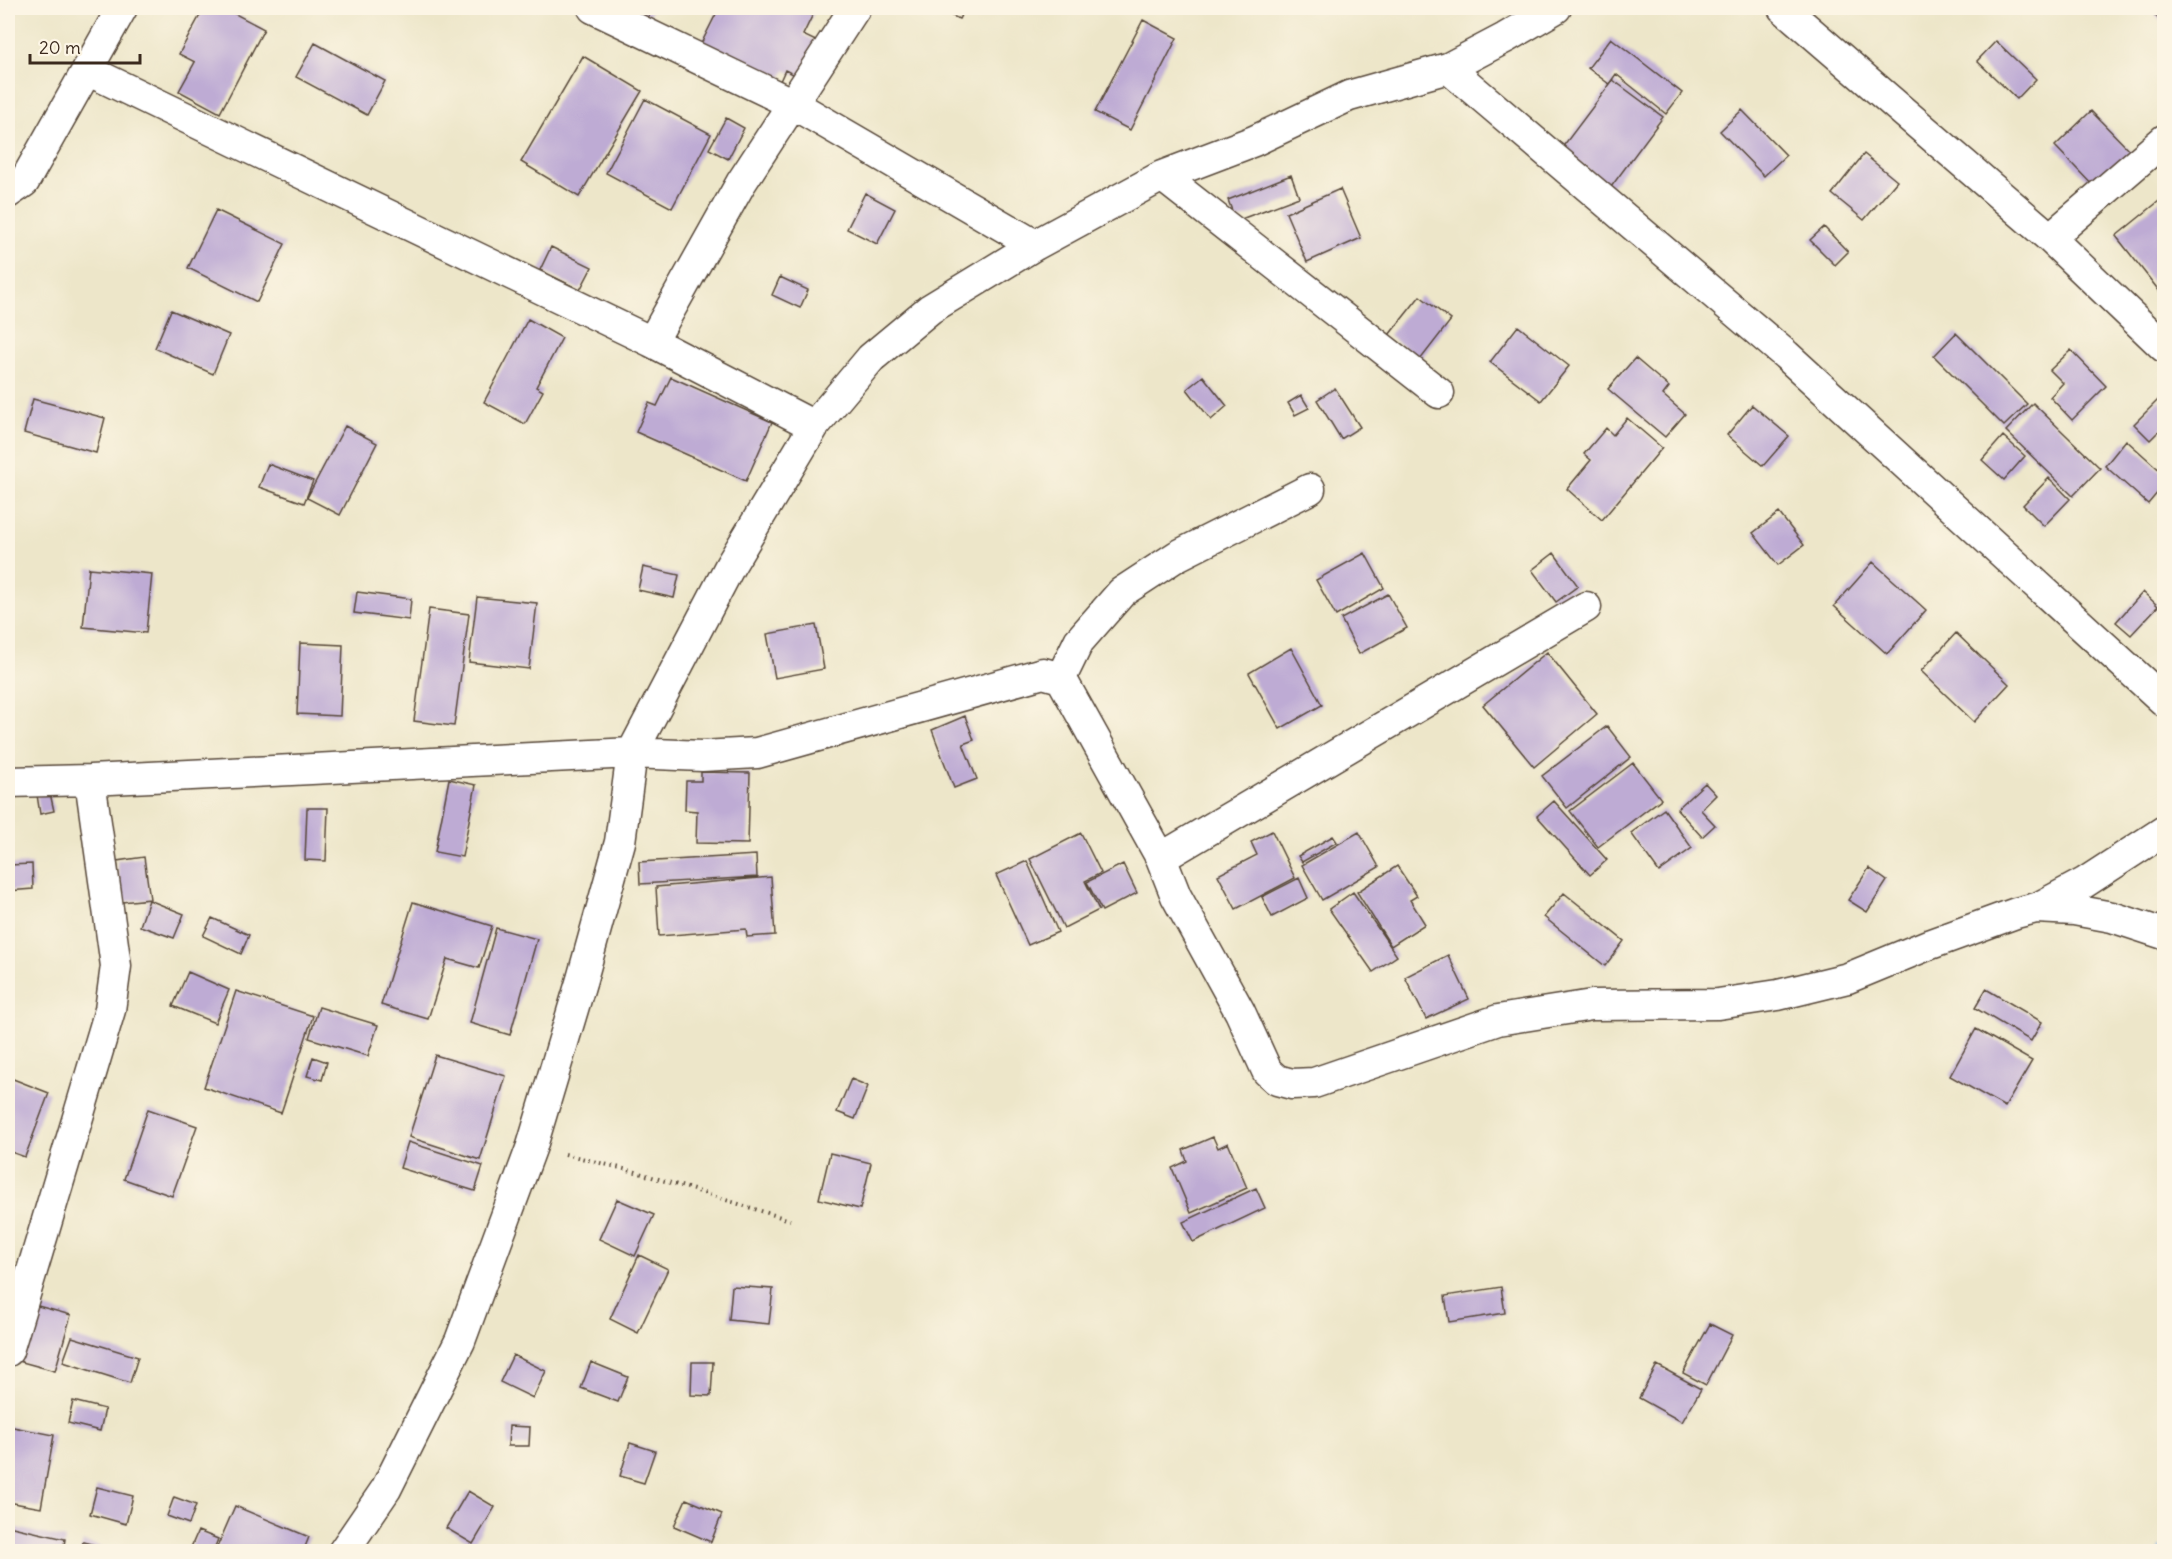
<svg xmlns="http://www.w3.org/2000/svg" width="2172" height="1559" viewBox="0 0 2172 1559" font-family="Delius,sans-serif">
  <rect width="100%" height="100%" fill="#fcf5e5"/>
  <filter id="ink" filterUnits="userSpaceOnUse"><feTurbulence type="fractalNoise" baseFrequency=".0167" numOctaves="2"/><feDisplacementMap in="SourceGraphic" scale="12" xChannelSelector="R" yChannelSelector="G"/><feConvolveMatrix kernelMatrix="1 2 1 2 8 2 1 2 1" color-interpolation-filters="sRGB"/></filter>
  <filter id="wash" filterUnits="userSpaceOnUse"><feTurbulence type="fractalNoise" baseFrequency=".008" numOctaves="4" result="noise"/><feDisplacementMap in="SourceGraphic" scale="24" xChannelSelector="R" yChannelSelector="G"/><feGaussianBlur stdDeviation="1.35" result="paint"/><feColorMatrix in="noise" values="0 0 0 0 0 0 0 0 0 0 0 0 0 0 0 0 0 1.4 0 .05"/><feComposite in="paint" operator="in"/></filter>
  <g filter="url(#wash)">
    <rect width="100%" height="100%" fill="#ede6c9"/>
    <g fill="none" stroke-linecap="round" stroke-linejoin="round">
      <path stroke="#77ace5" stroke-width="10" d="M2164,1552V1551"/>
    </g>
    <g id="blocks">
      <path fill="#beabd4" d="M204,8H224L264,29L220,113L179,91L195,62L179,54Z
        M610,8H653L645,24Z
        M719,8H816L803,35L820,43L803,79L785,70L775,92L696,54Z
        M935,8H965L959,19Z
        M2161,8H2164V25L2154,14Z
        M1143,20L1177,38L1130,130L1095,112Z
        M1611,38L1682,93L1666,114L1616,74L1609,84L1588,68Z
        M1996,41L2036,79L2017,99L1977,61Z
        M315,43L385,81L367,115L296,77Z
        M583,56L642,91L579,197L521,162Z
        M1613,80L1663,117L1611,187L1561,149Z
        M645,99L711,134L672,208L606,173Z
        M1742,110L1786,155L1764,176L1720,131Z
        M2091,111L2133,154L2097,190L2055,146Z
        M726,118L744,128L728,159L709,149Z
        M1864,154L1897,181L1864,220L1832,194Z
        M1291,175L1299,197L1236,221L1228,200Z
        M1340,189L1361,238L1307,262L1286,213Z
        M865,193L895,209L877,244L847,229Z
        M2164,197V297L2116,236Z
        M216,210L285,244L257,302L188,268Z
        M1824,227L1848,252L1835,265L1810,240Z
        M551,247L592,267L580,290L540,270Z
        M780,277L808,290L800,308L772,295Z
        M1420,296L1451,320L1420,360L1389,335Z
        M171,310L229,335L213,374L155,348Z
        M528,319L562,338L536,387L543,391L525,424L484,402Z
        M1518,326L1569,366L1541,401L1490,362Z
        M1956,333L2027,404L2004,426L1934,356Z
        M2071,350L2106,386L2072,420L2050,397L2063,383L2050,370Z
        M1635,358L1669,387L1663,395L1685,414L1665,437L1608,389Z
        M1203,376L1227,406L1211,420L1187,389Z
        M671,377L772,422L746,481L636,432L649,403L657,406Z
        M1335,388L1360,427L1341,439L1317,400Z
        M1301,395L1309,408L1295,415L1288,403Z
        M33,399L105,418L96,453L24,433Z
        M2159,399L2164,405V426L2150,440L2134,424Z
        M2033,403L2100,468L2073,496L2006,431Z
        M1752,405L1789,436L1763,466L1727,435Z
        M1627,418L1662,448L1602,520L1567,489L1591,460L1584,454L1606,428L1613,435Z
        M345,426L377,443L340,515L307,498Z
        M2003,436L2025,456L2004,480L1982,460Z
        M2126,440L2164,474V485L2148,504L2105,466Z
        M268,464L313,481L304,503L259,487Z
        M2049,478L2070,499L2044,526L2023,505Z
        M1779,513L1804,545L1778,565L1753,533Z
        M1365,553L1384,588L1336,616L1316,580Z
        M1554,553L1578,586L1556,602L1532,570Z
        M1873,562L1926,610L1887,654L1834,606Z
        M643,567L679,575L674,598L638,590Z
        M89,568L152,574L146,633L83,627Z
        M357,592L411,599L409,620L354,613Z
        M2143,592L2158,606L2131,635L2116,622Z
        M1388,594L1407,628L1359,654L1341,619Z
        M477,597L537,603L529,669L469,662Z
        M429,609L469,614L454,726L414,721Z
        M816,625L824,669L775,678L767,634Z
        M1956,633L2009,684L1974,722L1921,671Z
        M300,643L343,645L340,716L297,714Z
        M1291,648L1322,705L1280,729L1249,673Z
        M1547,652L1597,714L1534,767L1483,705Z
        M965,716L974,740L963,744L977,779L954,788L932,730Z
        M1607,726L1631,757L1567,808L1542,776Z
        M1633,763L1661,799L1598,847L1570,811Z
        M701,772L750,773L748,844L696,843L697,811L685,810L686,781H701Z
        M449,779L476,785L462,857L435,852Z
        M1705,783L1716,795L1701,810L1715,825L1702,837L1677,809Z
        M50,793L54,811L40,814L37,795Z
        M1554,801L1607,860L1590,875L1537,816Z
        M307,808H328L326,861L305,860Z
        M1664,809L1692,848L1659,872L1631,833Z
        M1272,831L1295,878L1236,909L1218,875L1257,855L1251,842Z
        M1359,832L1379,867L1322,900L1302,865Z
        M1081,833L1101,873L1085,881L1099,910L1064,928L1030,859Z
        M1333,836L1337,842L1302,862L1298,856Z
        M756,855L757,877L640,884L639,862Z
        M144,857L150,899L122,902L117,861Z
        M1027,861L1058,932L1028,945L996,875Z
        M32,864L33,889L8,891V865Z
        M1123,864L1137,893L1102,911L1087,882Z
        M1397,866L1417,896L1410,900L1425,924L1391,946L1357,892Z
        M1869,868L1887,881L1867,912L1848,900Z
        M771,877L775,935L747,937L746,929L659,936L656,887Z
        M1299,878L1308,898L1272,917L1262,897Z
        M1353,892L1397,956L1373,972L1329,909Z
        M1564,893L1624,941L1605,966L1544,917Z
        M149,900L184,914L174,938L140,926Z
        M413,902L492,926L479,968L447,959L428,1019L381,1005Z
        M212,918L249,935L241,954L203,936Z
        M496,928L537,939L510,1035L470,1023Z
        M1448,955L1469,999L1426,1019L1405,977Z
        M188,972L229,990L215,1023L173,1006Z
        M1986,989L2042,1022L2031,1041L1975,1008Z
        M236,991L313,1016L281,1113L204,1087Z
        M319,1007L378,1025L368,1056L309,1038Z
        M1976,1029L2032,1061L2005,1107L1950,1076Z
        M435,1055L506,1076L480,1160L409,1137Z
        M313,1057L327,1062L322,1080L307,1076Z
        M8,1077L49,1093L25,1157L8,1151Z
        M851,1079L868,1086L855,1119L837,1112Z
        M148,1109L197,1126L172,1196L124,1179Z
        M1213,1137L1218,1148L1228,1143L1247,1188L1191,1213L1172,1168L1187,1161L1183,1150Z
        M408,1142L483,1166L475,1191L400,1168Z
        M830,1153L871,1163L860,1209L819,1199Z
        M1256,1188L1265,1208L1193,1242L1183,1222Z
        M617,1199L654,1215L635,1256L599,1239Z
        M639,1255L668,1269L638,1333L610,1319Z
        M732,1286L773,1289L769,1324L729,1320Z
        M1501,1287L1505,1313L1449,1322L1445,1296Z
        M27,1303L71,1315L55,1371L11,1359Z
        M1710,1324L1732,1335L1706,1385L1683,1373Z
        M72,1337L138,1357L130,1383L63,1362Z
        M513,1355L546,1371L533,1398L500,1382Z
        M591,1362L628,1377L618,1402L581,1388Z
        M692,1362H713L711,1396L691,1395Z
        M1657,1365L1701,1389L1682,1422L1639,1398Z
        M73,1401L105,1409L100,1431L68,1423Z
        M8,1426L54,1435L41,1508L8,1502Z
        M509,1426L530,1427L529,1446H508Z
        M630,1443L655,1451L644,1483L620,1476Z
        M97,1487L133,1496L126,1524L90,1514Z
        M468,1491L495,1507L473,1544L446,1528Z
        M174,1497L196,1505L189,1524L167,1516Z
        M686,1499L722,1514L711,1542L674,1526Z
        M235,1506L309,1537L303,1552H215Z
        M8,1526L65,1539L63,1552H8Z
        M198,1531L218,1539L213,1552H189Z
        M83,1542L119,1551V1552H80Z"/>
    </g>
  </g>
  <g filter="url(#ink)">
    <use href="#blocks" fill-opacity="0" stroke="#564638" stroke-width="1.5"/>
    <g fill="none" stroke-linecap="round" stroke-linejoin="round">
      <g stroke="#564638" stroke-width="33">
        <path id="street" d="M593,8L793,104L1035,245
          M1783,8L2050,238L2164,347
          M1448,68L1786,355L2164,701
          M87,70L652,342L814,426
          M1162,176L1439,393
          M8,193L24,182L122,8
          M2050,238L2164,140
          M652,342L741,183L855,8
          M1061,678L1079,641L1122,592L1177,556L1310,489
          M8,782L90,780L632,753L702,756L757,753L1043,673L1061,678L1161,858L1176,896L1240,1012L1267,1071L1277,1080L1292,1084L1314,1083L1498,1020L1592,1005L1718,1004L1778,995L1848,978L1928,945L2016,913L2036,908L2074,910L2112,917L2164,934
          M1161,858L1586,607
          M2039,907L2084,883L2164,831
          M8,1351L110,1010L116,966L90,780
          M343,1552L386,1489L460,1341L532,1146L582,979L620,842L632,753L730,566L814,426L871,358L930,309L1035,245L1162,176L1254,141L1349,96L1448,68L1505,38L1556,8"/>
      </g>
      <path stroke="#564638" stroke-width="4" stroke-dasharray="1.5 4.5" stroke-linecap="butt" d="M565,1154L636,1172L790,1220"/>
      <use href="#street" stroke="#fff" stroke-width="30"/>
    </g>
  </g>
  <rect width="2172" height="1559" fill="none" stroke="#fcf5e5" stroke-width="30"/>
  <path d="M30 54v9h110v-9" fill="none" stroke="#3b2a1e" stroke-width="3"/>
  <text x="39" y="54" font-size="18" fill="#3b2a1e" stroke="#fcf5e5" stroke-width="4.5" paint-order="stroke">20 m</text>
</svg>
